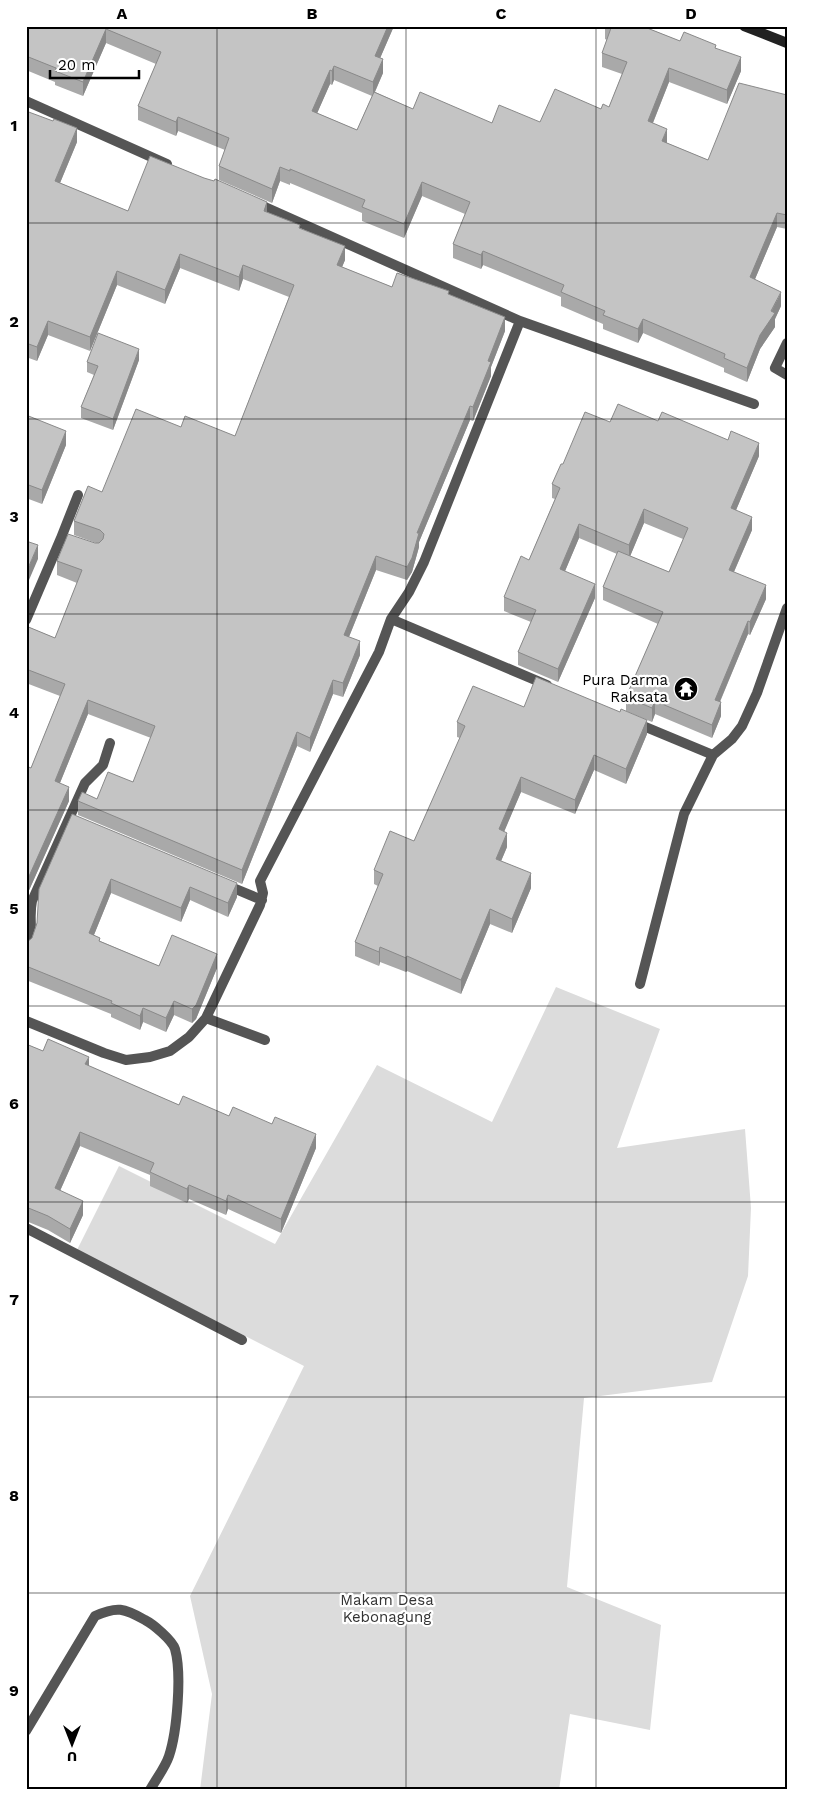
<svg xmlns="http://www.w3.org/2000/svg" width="813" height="1816" viewBox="0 0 813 1816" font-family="'Work Sans',sans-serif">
  <rect width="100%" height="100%" fill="#fff"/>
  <path fill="#dcdcdc" d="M556,987L660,1029L617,1148L745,1129L751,1208L748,1276L712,1382L584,1398L567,1587L661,1625L650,1730L570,1714L559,1790H200L212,1694L190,1596L304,1366L77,1250L119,1166L275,1244L377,1065L492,1122Z"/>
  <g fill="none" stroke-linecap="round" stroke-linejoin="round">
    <path stroke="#555" stroke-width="10" d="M26,101L167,164
      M256,203L520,321L754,404
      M787,343L775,368L787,375
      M61,538L78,495
      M391,619L547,685
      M26,620L61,538L78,544
      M636,723L713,755L732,739L742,726L757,693L787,608
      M226,885L262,900
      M26,950C35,930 28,920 32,901L85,783L103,765L110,743
      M640,984L684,814L713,755
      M206,1018L265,1040
      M26,1021L104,1053L126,1060L150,1057L170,1051L189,1037L206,1018L260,905L263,893L260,881L379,652L391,619L409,592L424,562L520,321
      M26,1228L242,1340
      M26,1731L95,1616C117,1606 124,1608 145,1620C153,1624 172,1640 175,1649C182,1674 177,1732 169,1756C165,1768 156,1779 150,1790"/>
    <path stroke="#222" stroke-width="10" d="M744,26L787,43"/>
  </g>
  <path fill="#a9a9a9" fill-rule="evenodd" d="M26,26H394L380,58L383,73L375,92L413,109L492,123L540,122L609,107L622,74L602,67V53L607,40L605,39V26H642L680,41L716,48L741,71L727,104L669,82L653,123L667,143L708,160L787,95V229L777,227L755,279L781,306L775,319V327L760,349L747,382L724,372V368L643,333L638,343L603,329V324L561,306V297L483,265L481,269L453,258V244L465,214L422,196L404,238L362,221V213L290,183V185L280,181L272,203L219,180V166L225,150L178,131L176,136L138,120V106L156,64L106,43L83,96L55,85V82L26,70ZM334,80L372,96L357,130L317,113L330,84L332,85Z
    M26,111L77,142L60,183L128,211L267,212L300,228L345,260L342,267L392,287L449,295L505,331L491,367V376L473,421L470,420L419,542V547L412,572L407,580L376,570L349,637L360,655L343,697L333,694L310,752L297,746L242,884L78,815V801L97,799L133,782L151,738L88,714L60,783L69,801L26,897V766L31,768L60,696L26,683V626L55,638L77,583L57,575V561L96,543L74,535V521L102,492L181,427L235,436L289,297L243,279L239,291L180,268L165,304L117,285L90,351L48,335L37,361L26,357Z
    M139,360L113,430L81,418V407L94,375L87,372V362Z
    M26,415L66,445L42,504L26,498Z
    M658,421L759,456L736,510L752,530L734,572L766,599L750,635L748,634L720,702L721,716L712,738L655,714L652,722L626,711V697L658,624L603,600V587L617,554L579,538L565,571L595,598L558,682L518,665V652L531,622L504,611V597L529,560L555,499L552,498V484L563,464L610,422ZM644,523L683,539L669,572L630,556Z
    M524,707L647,734L626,784L594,770L575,814L521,792L504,831L507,847L501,861L531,888L512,933L490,924L461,994L407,971L406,972L380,962L379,966L355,956V942L378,886L374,884V870L414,841L460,738L457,737V722Z
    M72,814L237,897L228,917L190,900L181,922L111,893L94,935L100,941L159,966L217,968L196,1019L192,1023L174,1015L166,1032L143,1022L140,1030L111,1017V1014L26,980V943L32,938Z
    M26,1044L43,1051L89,1066L179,1105L229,1116L316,1148L281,1233L228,1209L226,1215L189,1199L187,1203L150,1186V1175L80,1146L60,1191L83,1215L70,1243L48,1230L26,1221Z"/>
  <path fill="#898989" d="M388,26H394L375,70V56Z
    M106,29V43L83,96V82Z
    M741,57V71L727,104V90Z
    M383,59V73L373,96V82Z
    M334,66V80L332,85V71Z
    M669,68V82L648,135V121Z
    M330,70V84L312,125V111Z
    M178,117V131L176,136V122Z
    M77,128V142L55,195V181Z
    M667,129V143L662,155V141Z
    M280,167V181L272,203V189Z
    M422,182V196L404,238V224Z
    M267,202V216L264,211Z
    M777,213V227L750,291V277Z
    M345,246V260L337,279V265Z
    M483,251V265L481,269V255Z
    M180,254V268L165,304V290Z
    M243,265V279L239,291V277Z
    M117,271V285L90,351V337Z
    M781,292V306L775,319V327L760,349L747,382V368L760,335Z
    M505,317V331L491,367V376L473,421V407L488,361Z
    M643,319V333L638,343V329Z
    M48,321V335L37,361V347Z
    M139,349V360L113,430V419Z
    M470,406V420L419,542V547L412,572L407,580V567L417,533Z
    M66,431V445L42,504V490Z
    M759,443V456L731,522V508Z
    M644,509V523L629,559V545Z
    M752,517V530L729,583V570Z
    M579,524V538L560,583V569Z
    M38,545V559L26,587V573Z
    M376,556V570L344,649V635Z
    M595,584V598L558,682V669Z
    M766,585V599L750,635V622Z
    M748,621V634L715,713V700Z
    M360,641V655L343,697V683Z
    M333,680V694L310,752V738Z
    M88,700V714L55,795V781Z
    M655,701V714L652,722V708Z
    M721,702V716L712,738V725Z
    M647,720V734L626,784V769Z
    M297,732V746L242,884V870Z
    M594,755V770L575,814V800Z
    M521,777V792L499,844V829Z
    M69,787V801L26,897V883Z
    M507,833V847L496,873V859Z
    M531,873V888L512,933V919Z
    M111,879V893L89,947V933Z
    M237,883V897L228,917V903Z
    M190,887V900L181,922V908Z
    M490,909V924L461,994V980Z
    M380,947V962L379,966V952Z
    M217,954V968L196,1019L192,1023V1009Z
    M407,956V971L406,972V958Z
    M174,1001V1015L166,1032V1018Z
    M143,1008V1022L140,1030V1016Z
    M89,1057V1071L85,1064Z
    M80,1132V1146L55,1202V1188Z
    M316,1134V1148L281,1233V1219Z
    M189,1185V1199L187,1203V1189Z
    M228,1195V1209L226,1215V1201Z
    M83,1201V1215L70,1243V1229Z"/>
  <path fill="#c4c4c4" stroke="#898989" d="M26,26H388L375,56L383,59L373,82L334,66L332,71L330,70L312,111L357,130L374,92L413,109L420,92L492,123L499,105L540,122L555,89L601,109L603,104L609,107L627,62L602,53L611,28L608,26H642L680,41L684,32L716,45L715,48L741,57L727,90L669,68L648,121L667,129L662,141L708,160L739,83L787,95V215L777,213L750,277L781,292L771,311L775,313L760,335L747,368L724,358L725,354L643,319L638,329L603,315L605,311L561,292L564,285L483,251L481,255L453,244L470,202L422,182L404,224L362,207L365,200L290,169V171L280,167L272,189L219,166L229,138L178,117L176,122L138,106L161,52L106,29L83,82L55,71L56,68L26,56Z
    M26,111L53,121L54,119L77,128L55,181L128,211L150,156L204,178L214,181L215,179L267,202L264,211L300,225L299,228L345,246L337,265L392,287L397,273L449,291L448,294L505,317L488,361L491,362L473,407L470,406L417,533H419L412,558L407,567L376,556L344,635L360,641L343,683L333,680L310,738L297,732L242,870L78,801L82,792L97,799L108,772L133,782L155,726L88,700L55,781L69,787L26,883V766L31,768L65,684L26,669V626L55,638L82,570L57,561L68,534L95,543H99L103,539L104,534L100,530L74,521L88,486L102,492L136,409L181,427L185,416L235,436L294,285L243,265L239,277L180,254L165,290L117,271L90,337L48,321L37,347L26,343Z
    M98,333L139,349L113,419L81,407L98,366L87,362Z
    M618,404L658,421L662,412L728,440L731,431L759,443L731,508L752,517L729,570L766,585L750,622L748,621L715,700L721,702L712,725L655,701L652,708L626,697L663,612L603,587L618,551L669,572L688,528L644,509L629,545L579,524L560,569L595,584L558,669L518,652L536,610L504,597L521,556L529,560L560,488L552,484L561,464H563L585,412L610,422Z
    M26,415L66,431L42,490L26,484Z
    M26,541L38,545L26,573Z
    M536,677L620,712L621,709L647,720L626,769L594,755L575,800L521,777L499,829L507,833L496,859L531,873L512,919L490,909L461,980L407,956L406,958L380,947L379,952L355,942L383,874L374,870L390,831L414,841L465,726L457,722L473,686L524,707Z
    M72,814L237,883L228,903L190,887L181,908L111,879L89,933L100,938L99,941L159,966L172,935L217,954L196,1005L192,1009L174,1001L166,1018L143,1008L140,1016L111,1003L112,1001L26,966V943L32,938L37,923L39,889Z
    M48,1039L89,1057L85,1064L179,1105L183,1096L229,1116L233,1107L272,1124L275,1117L316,1134L281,1219L228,1195L226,1201L189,1185L187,1189L150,1172L154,1163L80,1132L55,1188L83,1201L70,1229L48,1216L26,1207V1044L43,1051Z"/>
  <path fill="none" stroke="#000" stroke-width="1" stroke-opacity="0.55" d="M217,26V1790M406,26V1790M596,26V1790M26,223H787M26,419H787M26,614H787M26,810H787M26,1006H787M26,1202H787M26,1397H787M26,1593H787"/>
  <defs>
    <g id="temple-disc" transform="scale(1.25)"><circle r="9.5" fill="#000" stroke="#fff"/><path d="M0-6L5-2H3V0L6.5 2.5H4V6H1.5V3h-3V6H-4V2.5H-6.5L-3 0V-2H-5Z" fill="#fff"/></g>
  </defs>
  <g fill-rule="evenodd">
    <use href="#temple-disc" x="686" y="689"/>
  </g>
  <g text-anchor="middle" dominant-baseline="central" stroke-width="4.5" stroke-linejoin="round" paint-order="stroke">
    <g font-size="15" fill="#000" stroke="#fff" text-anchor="end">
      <text x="668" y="680">Pura Darma<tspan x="668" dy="17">Raksata</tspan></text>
    </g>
    <g font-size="15" fill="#333" stroke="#fff">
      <text x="387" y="1600">Makam Desa<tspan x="387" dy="17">Kebonagung</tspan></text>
    </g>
  </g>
  <rect width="813" height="1816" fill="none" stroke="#ffffff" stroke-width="55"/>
  <g transform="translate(72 1744) rotate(180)" stroke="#ffffff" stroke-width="4" paint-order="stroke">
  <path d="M0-4L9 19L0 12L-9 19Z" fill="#000000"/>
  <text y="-8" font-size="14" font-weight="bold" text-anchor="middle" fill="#000000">U</text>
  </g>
  <path d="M50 70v8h89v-8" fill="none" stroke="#000000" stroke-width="2.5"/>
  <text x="58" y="70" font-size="15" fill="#000000" stroke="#ffffff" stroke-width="4" paint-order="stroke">20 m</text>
  <rect x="28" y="28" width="758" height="1760" fill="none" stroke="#000" stroke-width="2"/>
  <g font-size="16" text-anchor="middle" font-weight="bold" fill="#000">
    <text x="122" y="19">A</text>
    <text x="312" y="19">B</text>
    <text x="501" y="19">C</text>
    <text x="691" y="19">D</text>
    <text x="14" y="131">1</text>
    <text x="14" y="327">2</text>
    <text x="14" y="522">3</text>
    <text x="14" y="718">4</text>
    <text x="14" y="914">5</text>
    <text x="14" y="1109">6</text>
    <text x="14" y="1305">7</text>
    <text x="14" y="1501">8</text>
    <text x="14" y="1696">9</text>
  </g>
</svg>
